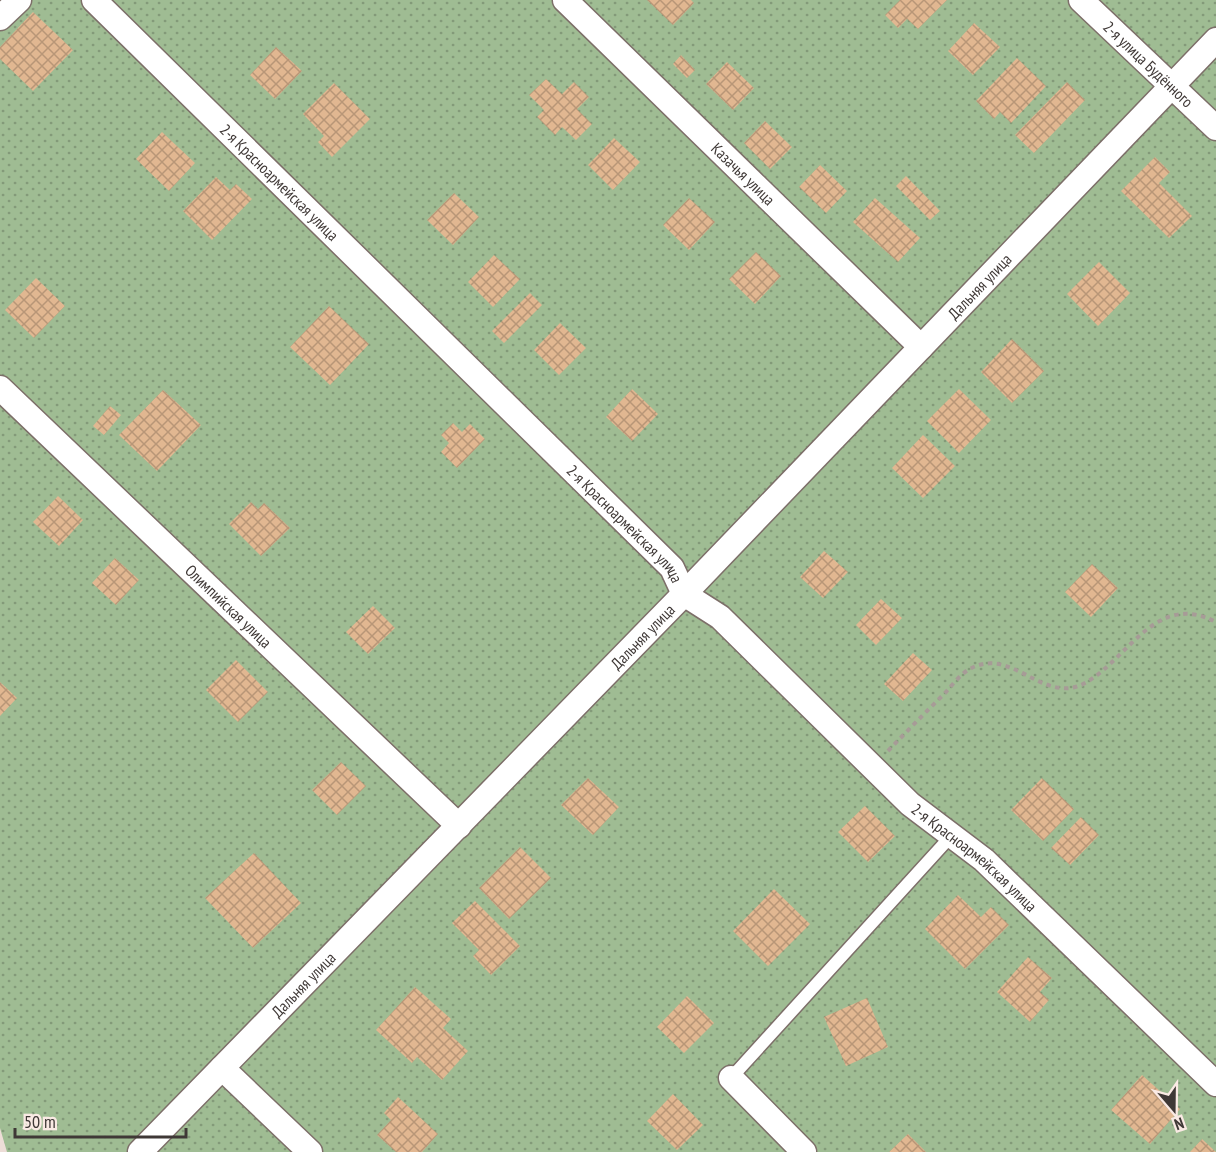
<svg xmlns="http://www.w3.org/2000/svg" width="1216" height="1152" viewBox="0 0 1216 1152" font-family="'PT Sans Narrow',sans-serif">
  <defs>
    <pattern id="grass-dots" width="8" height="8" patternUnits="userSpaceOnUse" patternTransform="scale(1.5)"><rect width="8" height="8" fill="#9fbc93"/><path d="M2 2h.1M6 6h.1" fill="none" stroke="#839a79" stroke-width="1.8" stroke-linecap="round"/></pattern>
    <pattern id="building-cross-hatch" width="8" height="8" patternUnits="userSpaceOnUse" patternTransform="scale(1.5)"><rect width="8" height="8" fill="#e1b791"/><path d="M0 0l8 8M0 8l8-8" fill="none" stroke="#b89677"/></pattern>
  </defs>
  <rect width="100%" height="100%" fill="#edddd7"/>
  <path fill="url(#grass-dots)" d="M0,0H1216V1152H7L0,1128Z"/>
  <path fill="url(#building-cross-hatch)" d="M647,0H691L694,3L673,25Z
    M900,0H947L918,29L907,19L898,28L885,15Z
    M33,12L73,50L33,91L0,59V47Z
    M974,23L1000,47L973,75L948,51Z
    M276,47L302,71L275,99L250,75Z
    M681,55L695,70L687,78L673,64Z
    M1017,58L1046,86L1011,123L1000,112L994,119L976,101Z
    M727,62L754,88L733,110L706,84Z
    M546,79L562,94L574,82L589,97L577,109L592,124L576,140L562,127L555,135L537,117L544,110L529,95Z
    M1067,82L1085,100L1034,153L1015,135Z
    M334,83L370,119L332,157L318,142L324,136L303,114Z
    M765,121L792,147L770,169L744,143Z
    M162,132L195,163L169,191L136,159Z
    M614,138L640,162L613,190L588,165Z
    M1155,157L1170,172L1159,183L1192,216L1169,238L1121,191Z
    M820,165L847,191L826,213L799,187Z
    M906,176L940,211L930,220L896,186Z
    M216,177L230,190L236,184L252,199L212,240L183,211Z
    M454,193L479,217L453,245L427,220Z
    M689,198L715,222L689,250L663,225Z
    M875,198L920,238L898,262L853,222Z
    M756,252L781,276L755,304L729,279Z
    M494,255L520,279L493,307L468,282Z
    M1099,262L1130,293L1098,326L1067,294Z
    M36,278L65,306L34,338L5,310Z
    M530,293L542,305L504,343L492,331Z
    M329,306L369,344L330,385L290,347Z
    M560,323L586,348L559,375L534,350Z
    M1012,339L1044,371L1012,403L981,372Z
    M632,389L658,414L632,441L606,417Z
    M959,389L991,420L959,453L927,421Z
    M163,390L201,425L157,471L119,435Z
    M110,406L121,415L104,435L93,426Z
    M453,423L462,432L470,424L485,439L457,468L441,452L449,443L441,435Z
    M923,435L955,466L923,498L892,468Z
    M58,496L83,520L59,546L33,522Z
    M251,502L258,509L264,503L290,528L261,556L229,524Z
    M824,551L848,572L823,598L800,577Z
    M115,558L139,580L116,605L92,583Z
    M1092,564L1118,588L1091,617L1065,592Z
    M881,599L902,618L876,645L856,625Z
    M373,606L395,628L368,654L346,632Z
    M913,653L932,670L903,701L884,684Z
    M236,660L268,692L238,722L206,690Z
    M0,682L17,698L0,716Z
    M341,762L366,786L337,815L312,790Z
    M588,778L619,807L593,835L561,805Z
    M1042,778L1074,809L1043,841L1011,810Z
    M865,806L895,836L868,862L838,832Z
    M1081,817L1099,835L1070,865L1051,848Z
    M520,847L551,878L509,919L479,888Z
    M254,853L301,903L253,948L205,898Z
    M774,889L810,924L768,966L733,931Z
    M958,895L981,917L991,907L1009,925L965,969L925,929Z
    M475,901L520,946L491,975L473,956L479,950L452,923Z
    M1028,957L1052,978L1040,992L1049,1000L1030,1022L997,992Z
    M415,987L451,1019L443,1028L468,1051L442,1080L417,1057L412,1063L376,1030Z
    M687,996L714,1023L684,1053L657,1027Z
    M867,998L888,1047L846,1066L824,1017Z
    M1142,1075L1180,1109L1150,1144L1111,1110Z
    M673,1094L703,1125L677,1150L647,1121Z
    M398,1097L438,1134L422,1152H396L377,1135L391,1120L384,1113Z
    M908,1134L926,1152H889Z
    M1202,1139L1216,1152H1190Z"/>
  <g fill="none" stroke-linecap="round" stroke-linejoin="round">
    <g stroke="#7d6f69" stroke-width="15">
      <path id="lane" d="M731,1078L952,835"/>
    </g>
    <g stroke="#7d6f69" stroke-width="27">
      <g id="street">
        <path id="s1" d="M94,0L672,568L684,594L720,617L910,804L984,860L1216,1084"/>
        <path id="s2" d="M565,0L921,347"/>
        <path id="s3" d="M1081,0L1216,128"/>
        <path d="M0,18L19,0"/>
        <path id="s4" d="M0,388L459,826"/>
        <path d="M222,1068L310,1152"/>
        <path d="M731,1078L804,1152"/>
        <path id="s5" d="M140,1152L684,594L1216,40"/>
      </g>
    </g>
    <path stroke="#a79b97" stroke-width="4" stroke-dasharray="4.5 4.5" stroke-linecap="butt" d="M888,751C907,731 926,712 946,692C952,685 960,675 968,670C1012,643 1043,708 1087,682C1130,656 1157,591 1216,622"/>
    <use href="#lane" stroke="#fff" stroke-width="12"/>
    <use href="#street" stroke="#fff" stroke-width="24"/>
  </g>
  <g text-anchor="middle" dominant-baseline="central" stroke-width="5" stroke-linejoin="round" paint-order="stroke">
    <g font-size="16" fill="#3f3836" stroke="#faeae4">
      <text stroke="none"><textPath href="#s3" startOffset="93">2-я улица Будённого</textPath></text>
      <text stroke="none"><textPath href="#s2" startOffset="249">Казачья улица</textPath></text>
      <text stroke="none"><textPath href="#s1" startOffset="260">2-я Красноармейская улица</textPath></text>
      <text stroke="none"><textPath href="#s5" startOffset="1206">Дальняя улица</textPath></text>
      <text stroke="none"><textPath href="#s1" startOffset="746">2-я Красноармейская улица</textPath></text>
      <text stroke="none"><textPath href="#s4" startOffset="316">Олимпийская улица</textPath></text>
      <text stroke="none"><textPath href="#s5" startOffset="720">Дальняя улица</textPath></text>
      <text stroke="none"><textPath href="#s1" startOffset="1232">2-я Красноармейская улица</textPath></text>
      <text stroke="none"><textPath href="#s5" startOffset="234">Дальняя улица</textPath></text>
    </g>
  </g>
  <g transform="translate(1174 1110) rotate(160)" stroke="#faeae4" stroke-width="4.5" paint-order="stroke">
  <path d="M0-4.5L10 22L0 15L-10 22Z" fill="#3f3836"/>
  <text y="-9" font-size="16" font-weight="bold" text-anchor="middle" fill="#3f3836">N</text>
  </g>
  <path d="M15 1128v9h171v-9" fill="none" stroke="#3f3836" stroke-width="3"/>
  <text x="24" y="1128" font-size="18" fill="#3f3836" stroke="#faeae4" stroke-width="4.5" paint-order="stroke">50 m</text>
</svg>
